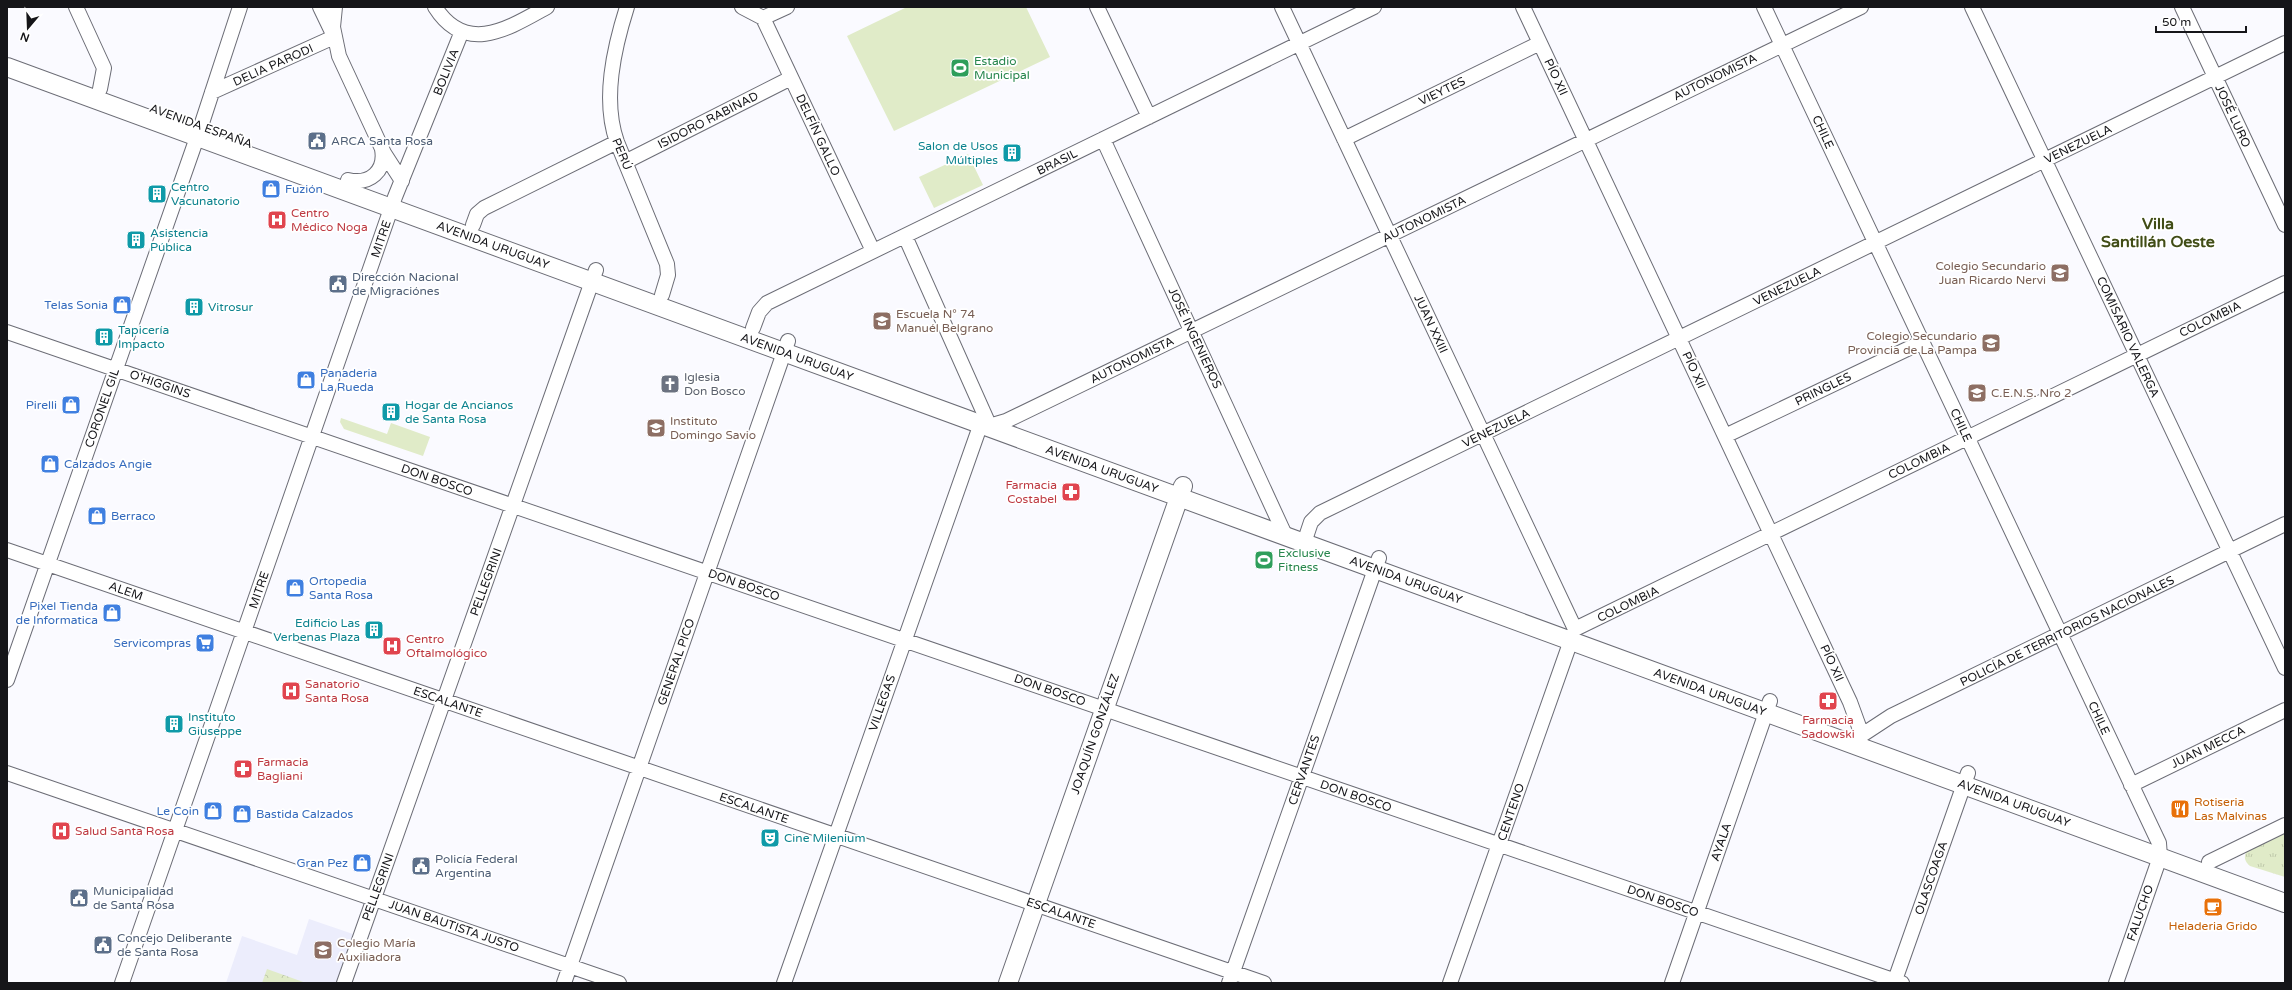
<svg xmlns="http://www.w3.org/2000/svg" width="2292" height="990" viewBox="0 0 2292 990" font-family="'Varela Round',sans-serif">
  <defs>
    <pattern id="grass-tufts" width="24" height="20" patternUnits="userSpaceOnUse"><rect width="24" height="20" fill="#e0ebc8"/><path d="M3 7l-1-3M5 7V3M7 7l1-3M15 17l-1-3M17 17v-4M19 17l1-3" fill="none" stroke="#bfc9ab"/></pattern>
    <pattern id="park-crowns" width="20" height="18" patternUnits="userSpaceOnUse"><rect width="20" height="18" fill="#e0ebc8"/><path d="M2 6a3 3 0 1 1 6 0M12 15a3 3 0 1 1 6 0" fill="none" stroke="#bfc9ab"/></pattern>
  </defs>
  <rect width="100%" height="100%" fill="#fafaff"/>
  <path fill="#ecedfc" d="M309,919L353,934L336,983H226L242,936L297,955Z"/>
  <path fill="url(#grass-tufts)" d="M2285,832V877L2250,866C2245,862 2243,857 2247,851Z"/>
  <path fill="url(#park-crowns)" d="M267,969L306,983H262Z"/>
  <path fill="#e0ebc8" d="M907,7H1026L1050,57L894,131L847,36Z
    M968,154L983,185L934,208L919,177Z
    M341,418L387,434L391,423L430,437L423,456L344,429L340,422Z"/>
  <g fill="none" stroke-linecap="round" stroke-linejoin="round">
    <g stroke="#6c6d76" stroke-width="16">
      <path id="minor" d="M76,7L104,68L100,89
        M320,7L332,32
        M335,7L333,27L339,56L384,153L402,181
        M435,7C466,56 509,28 547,7
        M627,7C614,48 602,100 617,142L667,264L668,275L662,295
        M742,7L763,18
        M1097,7L1149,117
        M1282,7L1575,629L1450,983
        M1523,7L1850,702L1862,735
        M1764,7L2159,843L2160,857L2116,983
        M1972,7L2285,668
        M2182,7L2285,225
        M763,18L873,251
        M763,18L787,7
        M212,92L334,37
        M1103,139L1286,537
        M1344,139L1540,43
        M625,162L791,78
        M348,180C370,185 386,171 382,149
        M473,225L477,214L484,208L617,142
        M905,236L987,420L985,426
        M753,328L759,312L767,303L1374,7
        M7,332L1902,983
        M1725,436L1922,342
        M1304,543L1311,522L1320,513L2285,43
        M7,550L1264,983
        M1575,629L2285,283
        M7,680L201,126L240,7
        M1859,743L1862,735L1891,716L2285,524
        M7,773L619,983
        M2131,785L2285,710
        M2209,862L2285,825
        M122,983L395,197L462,31
        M344,983L596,270
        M564,983L788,341
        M784,983L979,429L1006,421L1861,7
        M1229,983L1379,558
        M1672,983L1770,701
        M1894,983L1968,773"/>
    </g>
    <g stroke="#6c6d76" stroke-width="20">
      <path id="major" d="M7,67L2285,903
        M1008,983L1183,486"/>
    </g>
    <use href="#minor" stroke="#fff" stroke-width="14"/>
    <use href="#major" stroke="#fff" stroke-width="18"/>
  </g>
  <defs>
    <g id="stadium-square" transform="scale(1)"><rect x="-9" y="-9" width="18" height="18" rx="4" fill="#2e9e5b" stroke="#fff"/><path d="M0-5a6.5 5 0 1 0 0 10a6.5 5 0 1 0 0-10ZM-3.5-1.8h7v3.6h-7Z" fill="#fff"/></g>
    <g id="civic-square" transform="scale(1)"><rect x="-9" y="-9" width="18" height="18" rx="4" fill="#5c6f8a" stroke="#fff"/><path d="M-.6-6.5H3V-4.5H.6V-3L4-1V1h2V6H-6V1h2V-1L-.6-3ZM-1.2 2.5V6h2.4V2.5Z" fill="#fff"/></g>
    <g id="building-square" transform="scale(1)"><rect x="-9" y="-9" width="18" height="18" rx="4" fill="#0f9aa8" stroke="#fff"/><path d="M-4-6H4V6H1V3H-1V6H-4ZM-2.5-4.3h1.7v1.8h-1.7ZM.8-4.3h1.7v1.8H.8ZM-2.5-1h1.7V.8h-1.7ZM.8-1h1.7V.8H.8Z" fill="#fff"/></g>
    <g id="shop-square" transform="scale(1)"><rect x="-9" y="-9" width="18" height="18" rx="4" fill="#3f7fe0" stroke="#fff"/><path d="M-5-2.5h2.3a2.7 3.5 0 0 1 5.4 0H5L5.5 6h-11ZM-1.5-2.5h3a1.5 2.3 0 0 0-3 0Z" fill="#fff"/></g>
    <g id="hospital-square" transform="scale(1)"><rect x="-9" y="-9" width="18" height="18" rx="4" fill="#e0444e" stroke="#fff"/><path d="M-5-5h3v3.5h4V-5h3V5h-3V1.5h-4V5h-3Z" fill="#fff"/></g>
    <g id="school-square" transform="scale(1)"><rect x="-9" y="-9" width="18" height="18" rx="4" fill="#8d6e63" stroke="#fff"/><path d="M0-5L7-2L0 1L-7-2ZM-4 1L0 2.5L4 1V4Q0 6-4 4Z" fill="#fff"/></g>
    <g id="church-square" transform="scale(1)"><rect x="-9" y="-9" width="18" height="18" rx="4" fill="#6b7280" stroke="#fff"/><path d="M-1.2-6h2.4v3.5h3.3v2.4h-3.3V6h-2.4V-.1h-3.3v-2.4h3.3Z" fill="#fff"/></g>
    <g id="pharmacy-square" transform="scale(1)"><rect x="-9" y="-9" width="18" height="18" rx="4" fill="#e0444e" stroke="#fff"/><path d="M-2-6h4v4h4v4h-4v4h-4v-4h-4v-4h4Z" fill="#fff"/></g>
    <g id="supermarket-square" transform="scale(1)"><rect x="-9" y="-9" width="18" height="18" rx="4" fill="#3f7fe0" stroke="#fff"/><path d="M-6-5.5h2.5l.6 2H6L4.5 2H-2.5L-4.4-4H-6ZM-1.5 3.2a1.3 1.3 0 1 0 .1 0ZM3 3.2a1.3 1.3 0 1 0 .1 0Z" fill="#fff"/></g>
    <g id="restaurant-square" transform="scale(1)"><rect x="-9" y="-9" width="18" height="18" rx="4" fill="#e8710a" stroke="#fff"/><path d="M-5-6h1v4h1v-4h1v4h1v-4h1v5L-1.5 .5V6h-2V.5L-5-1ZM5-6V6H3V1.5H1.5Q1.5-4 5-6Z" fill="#fff"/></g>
    <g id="theatre-square" transform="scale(1)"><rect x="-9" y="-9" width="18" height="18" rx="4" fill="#0f9aa8" stroke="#fff"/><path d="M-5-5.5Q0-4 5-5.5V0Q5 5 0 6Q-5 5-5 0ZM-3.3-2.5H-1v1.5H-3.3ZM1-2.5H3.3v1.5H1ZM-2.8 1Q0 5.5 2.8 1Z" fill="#fff"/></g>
    <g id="cafe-square" transform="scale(1)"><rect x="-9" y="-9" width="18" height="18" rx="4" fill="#e8710a" stroke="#fff"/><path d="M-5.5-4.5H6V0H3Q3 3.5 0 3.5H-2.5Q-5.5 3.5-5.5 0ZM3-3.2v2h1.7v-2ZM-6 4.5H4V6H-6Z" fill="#fff"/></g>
  </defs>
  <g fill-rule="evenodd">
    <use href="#stadium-square" x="960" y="68"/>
    <use href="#civic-square" x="317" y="141"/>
    <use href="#building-square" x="1012" y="153"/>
    <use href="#shop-square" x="271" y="189"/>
    <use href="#building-square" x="157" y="194"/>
    <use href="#hospital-square" x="277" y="220"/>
    <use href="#building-square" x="136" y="240"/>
    <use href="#school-square" x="2060" y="273"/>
    <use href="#civic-square" x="338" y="284"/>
    <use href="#shop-square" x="122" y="305"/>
    <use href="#building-square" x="194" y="307"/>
    <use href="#school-square" x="882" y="321"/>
    <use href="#building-square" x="104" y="337"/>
    <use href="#school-square" x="1991" y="343"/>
    <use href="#shop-square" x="306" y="380"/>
    <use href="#church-square" x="670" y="384"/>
    <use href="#school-square" x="1977" y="393"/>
    <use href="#shop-square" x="71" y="405"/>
    <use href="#building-square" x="391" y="412"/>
    <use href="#school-square" x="656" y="428"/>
    <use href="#shop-square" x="50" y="464"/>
    <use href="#pharmacy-square" x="1071" y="492"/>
    <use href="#shop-square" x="97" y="516"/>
    <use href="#stadium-square" x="1264" y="560"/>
    <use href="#shop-square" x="295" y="588"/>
    <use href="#shop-square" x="112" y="613"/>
    <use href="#building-square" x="374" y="630"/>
    <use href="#supermarket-square" x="205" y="643"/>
    <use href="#hospital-square" x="392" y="646"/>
    <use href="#hospital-square" x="291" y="691"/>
    <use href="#pharmacy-square" x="1828" y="701"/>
    <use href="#building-square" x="174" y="724"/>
    <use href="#pharmacy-square" x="243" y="769"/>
    <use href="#restaurant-square" x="2180" y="809"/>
    <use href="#shop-square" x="213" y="811"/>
    <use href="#shop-square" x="242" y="814"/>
    <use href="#hospital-square" x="61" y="831"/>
    <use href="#theatre-square" x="770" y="838"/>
    <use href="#shop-square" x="362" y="863"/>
    <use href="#civic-square" x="421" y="866"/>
    <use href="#civic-square" x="79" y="898"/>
    <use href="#cafe-square" x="2213" y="907"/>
    <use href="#civic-square" x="103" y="945"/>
    <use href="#school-square" x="323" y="950"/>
  </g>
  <g text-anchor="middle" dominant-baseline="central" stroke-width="3.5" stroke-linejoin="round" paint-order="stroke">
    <g font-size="12" fill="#27864d" stroke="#fff" text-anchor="start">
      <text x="974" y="61">Estadio<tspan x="974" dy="14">Municipal</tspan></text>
      <text x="1278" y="553">Exclusive<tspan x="1278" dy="14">Fitness</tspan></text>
    </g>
    <g font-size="12" fill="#151519" stroke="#fff">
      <text transform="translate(273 65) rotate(-24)">DELIA PARODI</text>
      <text transform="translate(446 72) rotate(-68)">BOLIVIA</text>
      <text transform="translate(1556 77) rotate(65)">PÍO XII</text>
      <text transform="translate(1715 77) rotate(-26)">AUTONOMISTA</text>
      <text transform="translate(1442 91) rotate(-26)">VIEYTES</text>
      <text transform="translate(2233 116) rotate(65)">JOSÉ LURO</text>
      <text transform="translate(708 120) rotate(-27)">ISIDORO RABINAD</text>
      <text transform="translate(201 126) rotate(20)">AVENIDA ESPAÑA</text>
      <text transform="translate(1823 132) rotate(65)">CHILE</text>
      <text transform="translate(818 135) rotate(65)">DELFÍN GALLO</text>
      <text transform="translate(2078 144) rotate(-26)">VENEZUELA</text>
      <text transform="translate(622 154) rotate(68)">PERÚ</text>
      <text transform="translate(1057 162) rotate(-26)">BRASIL</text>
      <text transform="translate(1424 219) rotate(-26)">AUTONOMISTA</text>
      <text transform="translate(381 239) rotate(-71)">MITRE</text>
      <text transform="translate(493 245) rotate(20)">AVENIDA URUGUAY</text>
      <text transform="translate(1787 286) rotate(-26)">VENEZUELA</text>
      <text transform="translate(2210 319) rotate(-26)">COLOMBIA</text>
      <text transform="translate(1431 324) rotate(65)">JUAN XXIII</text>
      <text transform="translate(2128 337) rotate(65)">COMISARIO VALERGA</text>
      <text transform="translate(1195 338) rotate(65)">JOSÉ INGENIEROS</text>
      <text transform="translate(797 357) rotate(20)">AVENIDA URUGUAY</text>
      <text transform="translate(1132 360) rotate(-26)">AUTONOMISTA</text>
      <text transform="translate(1694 370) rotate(65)">PÍO XII</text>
      <text transform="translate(160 384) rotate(19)">O'HIGGINS</text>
      <text transform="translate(1823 389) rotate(-26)">PRINGLES</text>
      <text transform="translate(102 408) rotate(-71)">CORONEL GIL</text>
      <text transform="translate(1961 425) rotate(65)">CHILE</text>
      <text transform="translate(1496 428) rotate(-26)">VENEZUELA</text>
      <text transform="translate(1919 461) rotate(-26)">COLOMBIA</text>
      <text transform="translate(1102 469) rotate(20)">AVENIDA URUGUAY</text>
      <text transform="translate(437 480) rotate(19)">DON BOSCO</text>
      <text transform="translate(1406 580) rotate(20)">AVENIDA URUGUAY</text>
      <text transform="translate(486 582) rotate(-70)">PELLEGRINI</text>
      <text transform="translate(744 585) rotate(19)">DON BOSCO</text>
      <text transform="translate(259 590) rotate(-71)">MITRE</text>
      <text transform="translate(126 591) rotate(19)">ALEM</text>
      <text transform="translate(1628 604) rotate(-26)">COLOMBIA</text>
      <text transform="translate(2067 631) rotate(-26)">POLICÍA DE TERRITORIOS NACIONALES</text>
      <text transform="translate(676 662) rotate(-71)">GENERAL PICO</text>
      <text transform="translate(1832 663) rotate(65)">PÍO XII</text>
      <text transform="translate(1050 690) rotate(19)">DON BOSCO</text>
      <text transform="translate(1710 692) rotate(20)">AVENIDA URUGUAY</text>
      <text transform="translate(448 702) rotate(19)">ESCALANTE</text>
      <text transform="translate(882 703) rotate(-71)">VILLEGAS</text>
      <text transform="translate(2099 718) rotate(65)">CHILE</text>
      <text transform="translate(1095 734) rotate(-71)">JOAQUÍN GONZÁLEZ</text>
      <text transform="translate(2208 747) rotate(-26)">JUAN MECCA</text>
      <text transform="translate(1304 770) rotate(-71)">CERVANTES</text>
      <text transform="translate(1356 796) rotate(19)">DON BOSCO</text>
      <text transform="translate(2014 803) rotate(20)">AVENIDA URUGUAY</text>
      <text transform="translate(754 808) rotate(19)">ESCALANTE</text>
      <text transform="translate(1511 812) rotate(-71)">CENTENO</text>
      <text transform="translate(1721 842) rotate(-71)">AYALA</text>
      <text transform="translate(1931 878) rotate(-71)">OLASCOAGA</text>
      <text transform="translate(378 887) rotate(-70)">PELLEGRINI</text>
      <text transform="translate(1663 901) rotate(19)">DON BOSCO</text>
      <text transform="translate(1061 913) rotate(19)">ESCALANTE</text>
      <text transform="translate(2140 913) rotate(-71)">FALUCHO</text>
      <text transform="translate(454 926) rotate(19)">JUAN BAUTISTA JUSTO</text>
    </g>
    <g font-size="12" fill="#4e5e75" stroke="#fff" text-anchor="start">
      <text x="331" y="141">ARCA Santa Rosa</text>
      <text x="352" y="277">Dirección Nacional<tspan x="352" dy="14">de Migraciónes</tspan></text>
      <text x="435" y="859">Policía Federal<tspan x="435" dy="14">Argentina</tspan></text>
      <text x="93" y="891">Municipalidad<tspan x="93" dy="14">de Santa Rosa</tspan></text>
      <text x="117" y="938">Concejo Deliberante<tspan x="117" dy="14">de Santa Rosa</tspan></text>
    </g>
    <g font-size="12" fill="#0d838f" stroke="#fff" text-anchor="start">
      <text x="998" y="146" text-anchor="end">Salon de Usos<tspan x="998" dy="14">Múltiples</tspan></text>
      <text x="171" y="187">Centro<tspan x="171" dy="14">Vacunatorio</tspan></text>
      <text x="150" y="233">Asistencia<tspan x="150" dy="14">Pública</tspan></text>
      <text x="208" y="307">Vitrosur</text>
      <text x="118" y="330">Tapicería<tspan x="118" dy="14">Impacto</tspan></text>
      <text x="405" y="405">Hogar de Ancianos<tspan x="405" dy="14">de Santa Rosa</tspan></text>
      <text x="360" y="623" text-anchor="end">Edificio Las<tspan x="360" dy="14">Verbenas Plaza</tspan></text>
      <text x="188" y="717">Instituto<tspan x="188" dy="14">Giuseppe</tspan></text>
      <text x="784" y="838">Cine Milenium</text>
    </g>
    <g font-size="12" fill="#366cbe" stroke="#fff" text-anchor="start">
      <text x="285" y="189">Fuzión</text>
      <text x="108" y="305" text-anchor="end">Telas Sonia</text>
      <text x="320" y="373">Panaderia<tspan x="320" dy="14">La Rueda</tspan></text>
      <text x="57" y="405" text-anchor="end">Pirelli</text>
      <text x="64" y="464">Calzados Angie</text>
      <text x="111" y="516">Berraco</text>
      <text x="309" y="581">Ortopedia<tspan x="309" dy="14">Santa Rosa</tspan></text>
      <text x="98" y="606" text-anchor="end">Pixel Tienda<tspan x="98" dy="14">de Informatica</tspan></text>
      <text x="191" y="643" text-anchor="end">Servicompras</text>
      <text x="199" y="811" text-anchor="end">Le Coin</text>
      <text x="256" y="814">Bastida Calzados</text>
      <text x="348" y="863" text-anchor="end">Gran Pez</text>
    </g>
    <g font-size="12" fill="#be3a42" stroke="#fff" text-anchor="start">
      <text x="291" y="213">Centro<tspan x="291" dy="14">Médico Noga</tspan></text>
      <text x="1057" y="485" text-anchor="end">Farmacia<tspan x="1057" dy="14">Costabel</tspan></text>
      <text x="406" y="639">Centro<tspan x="406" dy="14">Oftalmológico</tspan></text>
      <text x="305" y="684">Sanatorio<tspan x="305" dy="14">Santa Rosa</tspan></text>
      <text x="1828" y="720" text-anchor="middle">Farmacia<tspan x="1828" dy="14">Sadowski</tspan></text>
      <text x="257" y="762">Farmacia<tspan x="257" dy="14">Bagliani</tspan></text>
      <text x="75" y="831">Salud Santa Rosa</text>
    </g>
    <g font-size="12" fill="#785e54" stroke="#fff" text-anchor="start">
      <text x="2046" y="266" text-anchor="end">Colegio Secundario<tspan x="2046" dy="14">Juan Ricardo Nervi</tspan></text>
      <text x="896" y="314">Escuela N° 74<tspan x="896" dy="14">Manuél Belgrano</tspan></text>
      <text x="1977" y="336" text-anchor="end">Colegio Secundario<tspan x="1977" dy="14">Provincia de La Pampa</tspan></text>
      <text x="1991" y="393">C.E.N.S. Nro 2</text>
      <text x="670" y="421">Instituto<tspan x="670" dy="14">Domingo Savio</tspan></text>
      <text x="337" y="943">Colegio María<tspan x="337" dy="14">Auxiliadora</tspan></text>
    </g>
    <g font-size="12" fill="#5b616d" stroke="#fff" text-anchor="start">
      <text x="684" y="377">Iglesia<tspan x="684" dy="14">Don Bosco</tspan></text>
    </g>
    <g font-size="12" fill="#c56008" stroke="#fff" text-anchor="start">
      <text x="2194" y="802">Rotiseria<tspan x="2194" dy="14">Las Malvinas</tspan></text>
      <text x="2213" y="926" text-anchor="middle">Heladeria Grido</text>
    </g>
    <g font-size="16" font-weight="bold" fill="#414d16" stroke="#fff">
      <text x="2158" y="224">Villa<tspan x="2158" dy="18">Santillán Oeste</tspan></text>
    </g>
  </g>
  <rect width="2292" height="990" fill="none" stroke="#151519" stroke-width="16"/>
  <g transform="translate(28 28) rotate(199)" stroke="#ffffff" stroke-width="3" paint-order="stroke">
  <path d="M0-3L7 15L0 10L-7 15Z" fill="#151519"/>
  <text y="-6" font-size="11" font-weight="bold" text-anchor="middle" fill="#151519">N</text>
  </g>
  <path d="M2156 26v6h90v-6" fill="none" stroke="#151519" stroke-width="2"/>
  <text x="2162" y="26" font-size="12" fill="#151519" stroke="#ffffff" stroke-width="3" paint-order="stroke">50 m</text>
</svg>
